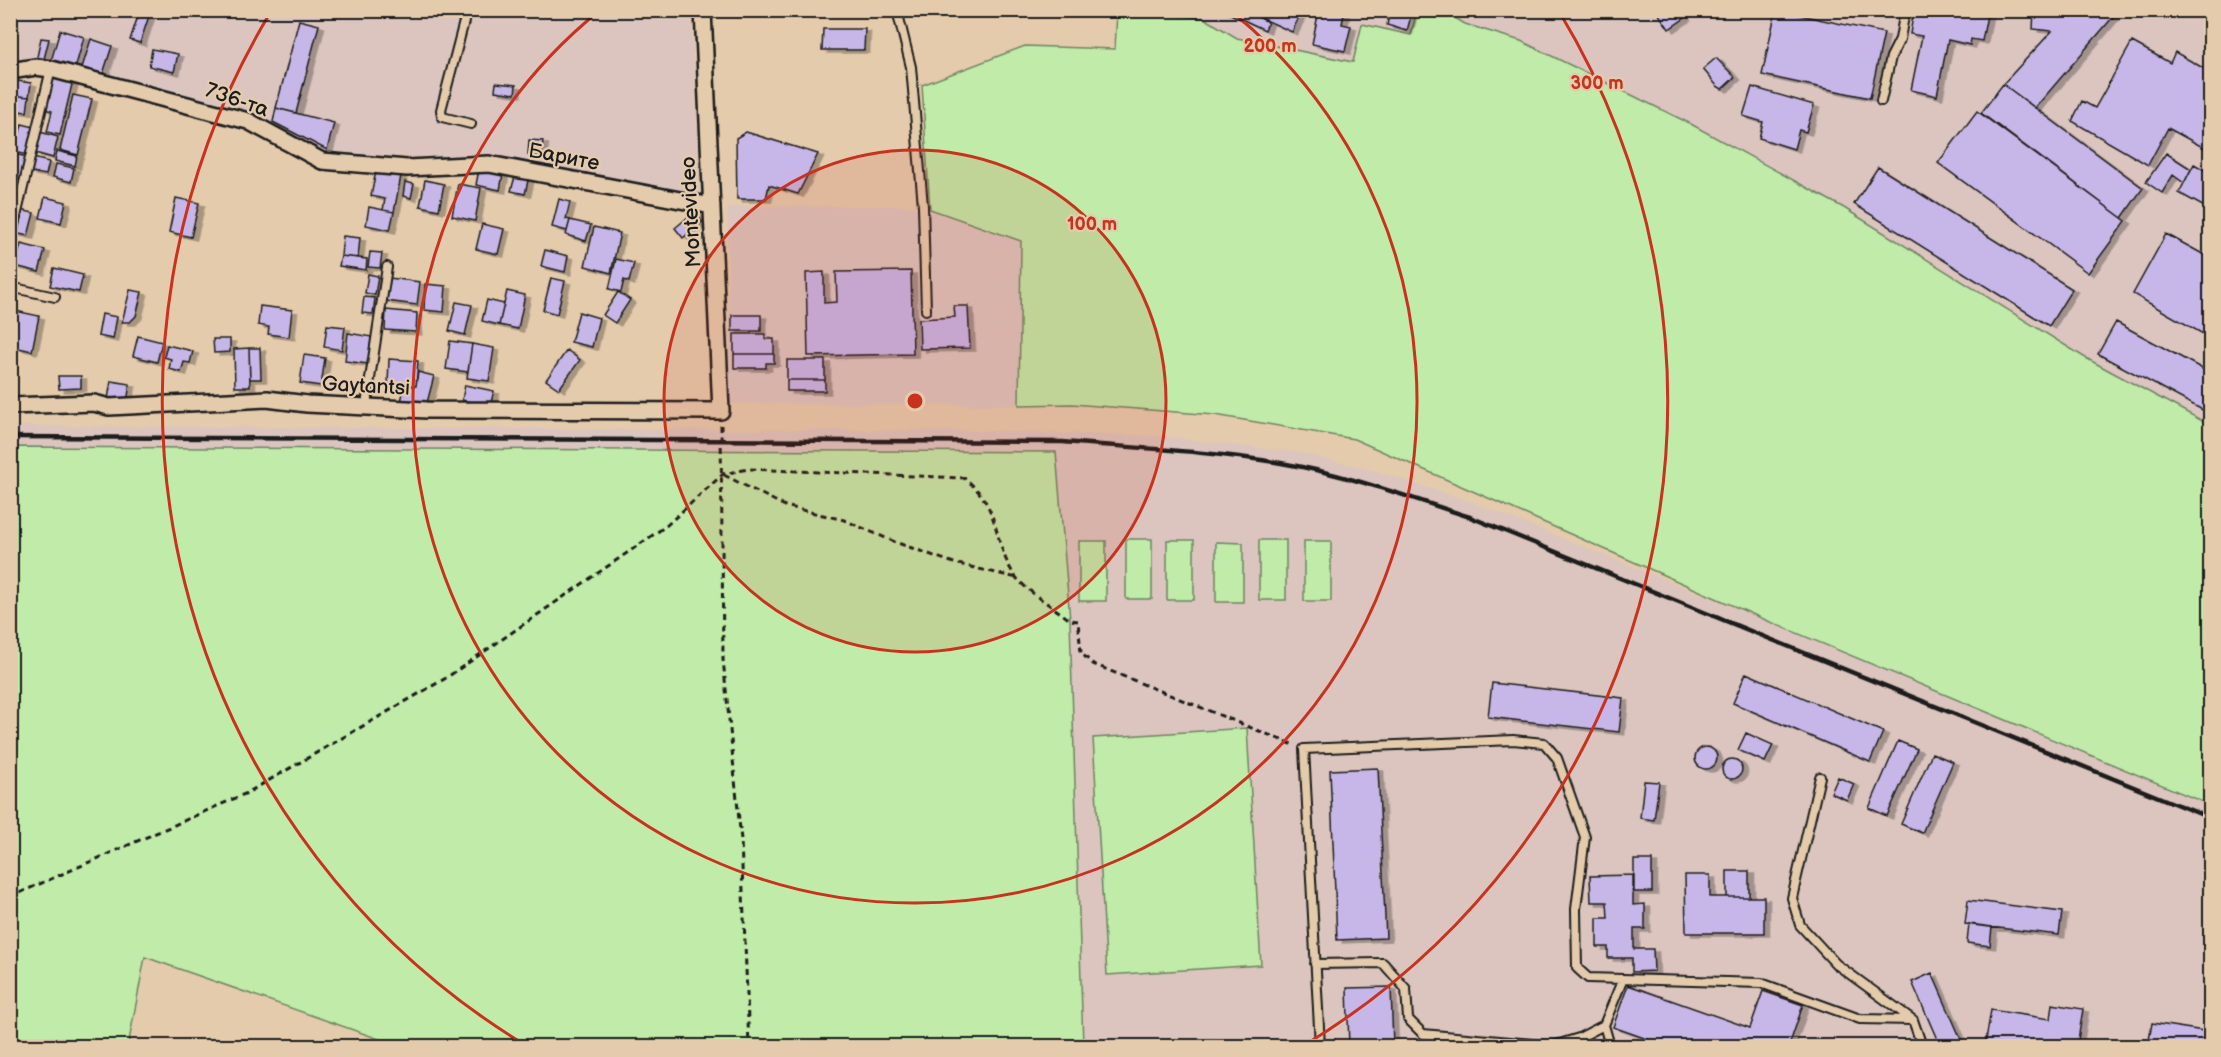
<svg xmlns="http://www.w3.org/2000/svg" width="2221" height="1057" viewBox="0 0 2221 1057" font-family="'Balsamiq Sans',sans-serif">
  <defs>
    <filter id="shadow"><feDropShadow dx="5.5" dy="3" stdDeviation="0" flood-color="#0004"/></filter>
  </defs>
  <rect width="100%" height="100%" fill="#e4cbac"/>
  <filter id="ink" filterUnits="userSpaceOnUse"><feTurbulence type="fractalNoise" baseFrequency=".0167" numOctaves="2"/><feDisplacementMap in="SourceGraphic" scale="12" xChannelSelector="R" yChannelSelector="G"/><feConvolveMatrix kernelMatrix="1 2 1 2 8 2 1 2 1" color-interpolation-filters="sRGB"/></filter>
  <g filter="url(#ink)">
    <path fill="#dbc5be" d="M889,10L890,13L722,16L721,11Z
      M1413,10L1416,14L1411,35L1353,62L1237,38L1204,18L1117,11Z
      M1444,10L2210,11V425L2084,357L1844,208L1689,123L1521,41L1465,24Z
      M11,11H691L701,195L527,162L323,153L256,117L11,67Z
      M903,206L930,209L1021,240L1019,405L729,403L728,207Z
      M11,426L976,431L1158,436L1301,453L1376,471L1472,502L1768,621L2210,805V1046H1083L1070,620L1056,452L11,447Z"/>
    <path fill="#c0eba8" stroke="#6e8462" stroke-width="1.5" d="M1117,11L1204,18L1237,38L1353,62L1362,24L1411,35L1416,14L1413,11H1444L1465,24L1521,41L1689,123L1844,208L2084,357L2210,425V805L1768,621L1354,439L1215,415L1072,404L1019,405L1021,241L930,209L922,85L1025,46L1115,49Z
      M11,447L1056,452L1070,620L1083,1046H399L145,957L128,1046H11Z
      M1126,539H1152V599H1126Z
      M1167,540H1194V600H1167Z
      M1259,540H1286V600H1259Z
      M1079,541H1106V601H1079Z
      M1304,541H1331V601H1304Z
      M1216,542L1243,543V602H1216Z
      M1247,728L1261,965L1107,975L1093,738Z"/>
    <path fill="#c7b7e8" stroke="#1c1c1c" stroke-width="1.5" filter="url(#shadow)" d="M140,10L150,13L140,43L130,40Z
      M1222,10H1244L1268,22L1265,30Z
      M1244,10H1302L1292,32Z
      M1319,10L1344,14L1342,24L1351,26L1345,51L1312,44Z
      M1406,10L1411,16L1407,31L1387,25L1390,11Z
      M1656,10H1679L1685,18L1669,29Z
      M1776,10L1884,33L1870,98L1762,75Z
      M1914,10H1988L1982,41L1971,39L1970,45L1948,40L1937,96L1911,90L1922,36L1910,34Z
      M2034,10H2119L2035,108L2003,84L2052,31L2033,29Z
      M299,20L319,25L296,113L276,108Z
      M823,29H865L864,50H822Z
      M60,30L84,37L75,69L51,61Z
      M41,38L49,39L44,59L37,57Z
      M91,39L112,46L102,77L81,71Z
      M2132,42L2170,63L2175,52L2210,72V151L2168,128L2148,165L2072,121L2082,101L2095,108Z
      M152,49L178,54L174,72L149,66Z
      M1716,58L1735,77L1722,89L1717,86L1703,69Z
      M52,75L73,80L60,135L47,132L52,111L44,109Z
      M10,80L31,83L29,97L10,95Z
      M496,83L516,85L515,94L495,91Z
      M2003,84L2143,188L2122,218L1981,113Z
      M1752,87L1814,105L1806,132L1799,130L1794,149L1759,138L1763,122L1743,116Z
      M10,95L29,97L27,112L10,110Z
      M73,95L92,99L78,155L60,150Z
      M276,108L334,123L327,150L273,122Z
      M1977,111L2126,221L2088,273L1938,163Z
      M10,120L19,122L15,140L10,139Z
      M22,124L34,127L28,155L15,152Z
      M40,132L58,137L53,158L35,153Z
      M746,132L818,154L798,194L769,185L766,199H737L736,138Z
      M529,140L543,141L541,156L528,155Z
      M57,151L77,156L75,166L55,161Z
      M10,153L27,157L21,180L10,177Z
      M2166,153L2191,169L2184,183L2173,175L2162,193L2146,182Z
      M33,158L49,162L46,175L30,172Z
      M56,164L74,168L71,182L53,177Z
      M2194,164L2210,173V210L2179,193Z
      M1878,167L2072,289L2049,326L1854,204Z
      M479,169L503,174L500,190L476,185Z
      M376,171L401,176L394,212L383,210L385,199L371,196Z
      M516,173L529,176L525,194L511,191Z
      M425,180L444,184L439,210L420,206Z
      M405,182L414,184L411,198L403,196Z
      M458,184L481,188L475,221L452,216Z
      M45,197L66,202L61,223L40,218Z
      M176,198L199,203L191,237L169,232Z
      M559,199L570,202L566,219L570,220L567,231L552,227Z
      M369,207L394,212L390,230L366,225Z
      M20,210L34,213L28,236L15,233Z
      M694,212L702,222L683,238L675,228Z
      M570,220L591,225L586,241L566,235Z
      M482,224L504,229L498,254L476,249Z
      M594,227L620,233L611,273L585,266Z
      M2166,234L2210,258V338L2133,294Z
      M343,236L360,238L358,258L341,256Z
      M21,244L45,250L39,272L15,266Z
      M545,250L568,256L565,272L541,266Z
      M370,252L382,253L380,268L368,267Z
      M341,256L367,259L366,270L339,266Z
      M616,259L634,263L629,282L624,280L621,292L609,289Z
      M54,268L83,275L79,292L50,286Z
      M911,271L913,354L808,356L806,273L824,272V303L837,302L836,272Z
      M368,274L378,276L375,295L365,293Z
      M389,278L420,282L417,305L386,301Z
      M551,278L565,281L557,314L543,310Z
      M425,284L446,286L444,312L424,310Z
      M130,290L142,292L136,316L130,322H122Z
      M507,291L525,295L518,329L499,325Z
      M618,292L630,300L615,323L603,315Z
      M364,297L375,298L373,314L362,313Z
      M487,300L504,304L499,325L482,321Z
      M456,302L472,305L465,335L449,331Z
      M260,306L292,310L289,337L268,334L269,327L258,325Z
      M954,306H968L970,348L920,349L919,319L955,317Z
      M11,310L39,316L32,351L10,346Z
      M386,310L417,313L416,332L385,330Z
      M579,312L599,318L592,347L571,342Z
      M102,314L117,317L113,339L98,336Z
      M732,315H761V331H732Z
      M2116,322L2210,373V414L2098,354Z
      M327,325L345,327L342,350L324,347Z
      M348,333L372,337L368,364L345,361Z
      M734,334H765V339H774V354H734Z
      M138,336L162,342L157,362L133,356Z
      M213,339H230V352L214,353Z
      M450,341L472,344L468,372L446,369Z
      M472,344L494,348L489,381L467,378Z
      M167,345L193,351L190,363L184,362L181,372L169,369L171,359L164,357Z
      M249,348H260L261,379H250Z
      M249,348L250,387H235L234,349Z
      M567,350L580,360L559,389L546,380Z
      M734,354H774V363H766V368H734Z
      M304,355L325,358L321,386L300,383Z
      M389,359L418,361L416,386L388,384Z
      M787,360H825V380H787Z
      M418,372L434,376L427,403L401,401L405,385L416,386Z
      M58,376H81V388L59,389Z
      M787,380H825V391H787Z
      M111,381L130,384L127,402L108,399Z
      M465,385L494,391L490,406L462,400Z
      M1746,673L1883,732L1870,762L1733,703Z
      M1492,683L1623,698L1619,732L1488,717Z
      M1746,733L1773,745L1765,762L1738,750Z
      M1898,741L1917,749L1887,816L1869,808Z
      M1695 758a11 11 0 1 1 22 0a11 11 0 1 1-22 0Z
      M1932,753L1953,762L1922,833L1901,824Z
      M1722 769a10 10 0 1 1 20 0a10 10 0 1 1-20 0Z
      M1378,768L1386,938L1337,940L1330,770Z
      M1838,777L1854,784L1847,800L1831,793Z
      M1644,781L1659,782L1654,820L1640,818Z
      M1634,860H1652V892H1634Z
      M1727,871H1749V897H1727Z
      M1633,875V905L1645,904V929H1634V949H1653L1654,971L1632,972V958H1608V947H1597V918H1608L1607,902H1591L1590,876Z
      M1685,875H1710V897H1764V933H1686Z
      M1968,900L2062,912L2059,935L1965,924Z
      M1969,924L1992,927L1990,946L1967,943Z
      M1932,973L1964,1046H1940L1912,982Z
      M1628,985L1750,1028L1763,991L1803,1005L1789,1046H1667L1613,1027Z
      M1391,987L1393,1046H1349L1347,988Z
      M2052,1004L2083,1009L2077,1046H1985L1991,1010L2050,1019Z
      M2152,1023L2210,1032V1046H2148Z"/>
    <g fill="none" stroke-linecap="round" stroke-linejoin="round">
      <g stroke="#1c1c1c" stroke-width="12">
        <path id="lane" d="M467,10L441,110L442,117L471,124
          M897,10L911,67L923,206L926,310
          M1881,101L1891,57L1900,39L1905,10
          M10,242L51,69
          M10,287L55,297
          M366,405L387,267
          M1820,777L1792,898L1800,925L1836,964L1913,1020L1922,1046
          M1315,964L1383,963L1406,989L1408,1019L1423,1034L1554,1046
          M1604,1025L1610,1046
          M1320,1046L1304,749L1513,740L1544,743L1557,758L1585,837L1576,909L1577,968L1588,978L1761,983L1860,1019L1913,1020
          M1553,1046L1579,1038L1604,1025L1622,981"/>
      </g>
      <g stroke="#1c1c1c" stroke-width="20">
        <path id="street" d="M10,71L36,67L51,69L248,121L322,161L407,168L489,164L712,206
          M10,406L94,403L109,407L267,399L307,404L427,410L721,411L703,10"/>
      </g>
      <path stroke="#1c1c1c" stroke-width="3" stroke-dasharray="6 4.5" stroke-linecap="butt" d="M721,425L723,659L741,840L749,1046
        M724,475L785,506L844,520L895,542L954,563L1017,578
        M10,897L247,793L446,678L666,526L723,474L748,469L964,478C1003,508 991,541 1015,576C1026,591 1055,608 1070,620L1078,621L1081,653L1093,664L1294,745"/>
      <use href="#lane" stroke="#e4cbac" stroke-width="8"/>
      <use href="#street" stroke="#e4cbac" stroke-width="15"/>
      <path stroke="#1c1c1c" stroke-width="4.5" d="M10,437L1063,442C1136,448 1210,451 1281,463C1346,474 1408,497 1470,517L2210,818"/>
    </g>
  </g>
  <circle cx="915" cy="401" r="251" fill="#c8321e" fill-opacity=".12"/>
  <g fill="none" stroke="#c8321e" stroke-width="3">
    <circle cx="915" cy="401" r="251"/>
    <path d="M1231 11A502 502 0 1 1 599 11"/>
    <path d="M527 1046A753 753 0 0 1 270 13M1560 13A753 753 0 0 1 1303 1046"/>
  </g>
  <g text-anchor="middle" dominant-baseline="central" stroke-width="4.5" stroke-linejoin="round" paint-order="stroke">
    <g font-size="21" fill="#1c1c1c" stroke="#e4cbac">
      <text transform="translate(237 100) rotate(19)">736-та</text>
      <text transform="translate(564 157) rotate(11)">Барите</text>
      <text transform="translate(691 212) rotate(-93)">Montevideo</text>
      <text transform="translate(366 386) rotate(3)">Gaytantsi</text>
    </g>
  </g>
  <circle cx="915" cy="401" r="9" fill="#c8321e" stroke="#e4cbac" stroke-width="3"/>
  <g font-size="18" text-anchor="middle" font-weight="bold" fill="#c8321e" stroke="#e4cbac" stroke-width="4.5" stroke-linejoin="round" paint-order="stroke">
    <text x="1270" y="52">200 m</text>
    <text x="1597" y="89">300 m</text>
    <text x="1092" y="230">100 m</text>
  </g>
  <rect width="2221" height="1057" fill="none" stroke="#e4cbac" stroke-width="36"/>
  <rect x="18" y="18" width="2185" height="1021" fill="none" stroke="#1c1c1c" stroke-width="2" filter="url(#ink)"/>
</svg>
